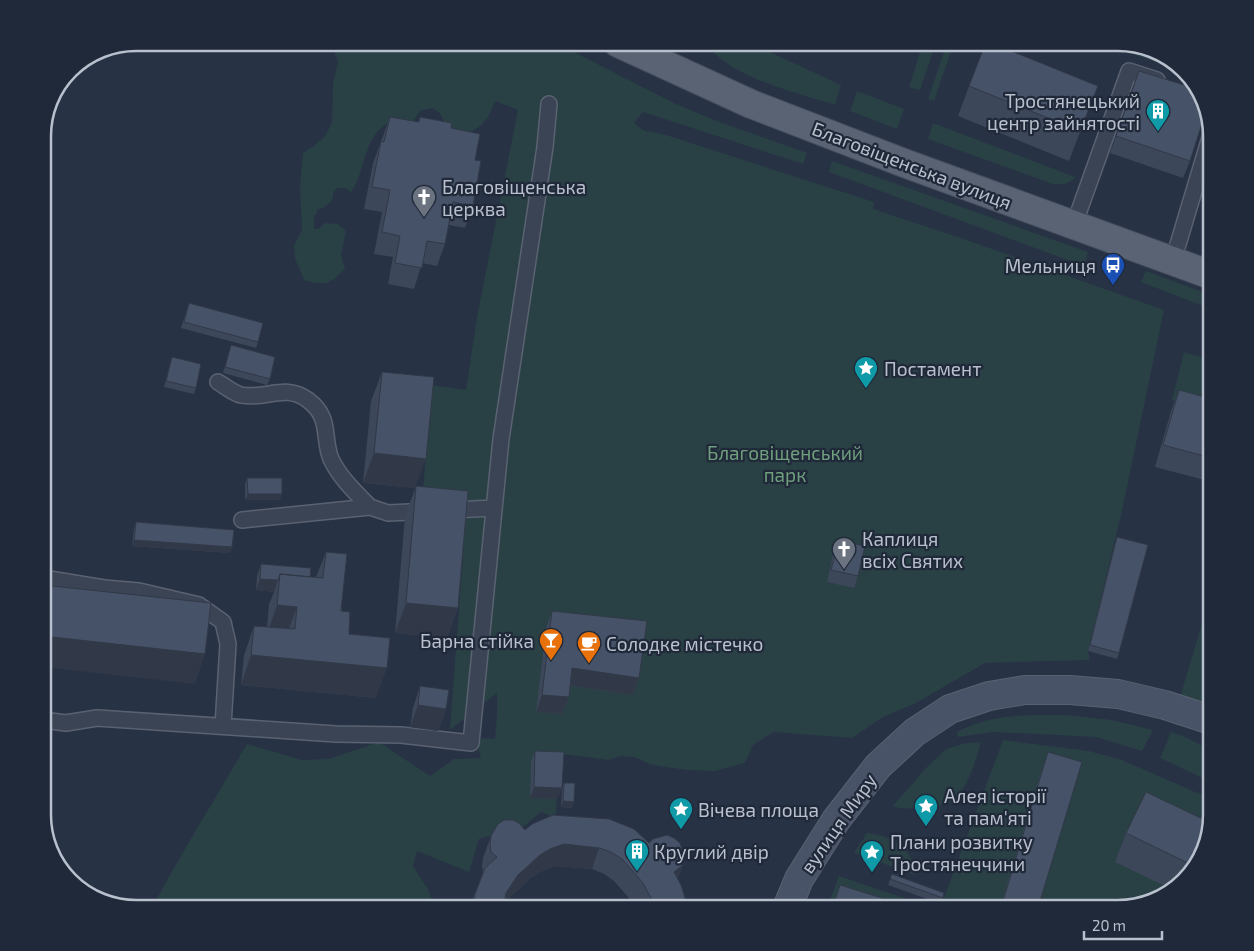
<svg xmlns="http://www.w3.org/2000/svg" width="1254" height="951" viewBox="0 0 1254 951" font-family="'Exo 2',sans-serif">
  <rect width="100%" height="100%" fill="#273245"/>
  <path fill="#294145" d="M331,43H556L676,104L714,120L807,153L803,164L643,112L634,123L643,130L666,135L874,202L873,209L964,239L1164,310L1122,511L1088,651L1090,660L985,663L916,703L883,717L852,738L774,732L753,745L745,763L715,771L687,770L652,765L634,757L620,756L609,760L563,754L559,764L556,813L551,816L541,812L524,826L479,839L469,872L417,851L413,866L429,891L434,908H152L172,871L247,744L302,760L329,759L379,742L430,776L454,759L481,758L477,744L482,738L495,739L497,716V693L450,730L465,526L423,492L431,385L466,390L477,317L518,110L495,101C487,124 480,128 459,138L445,124L440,113L432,108L420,111L414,120L416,133L390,122C363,134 366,172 351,192L345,188H337L334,191L332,201L323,208L318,209L314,218V229H319L324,223L337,224L346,230L341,255L345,268C331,285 324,286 304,280L295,258L294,246L302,229L300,186L303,153L315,145L326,135L332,122L333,83L338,62Z
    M714,43H751L841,85L835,105C795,92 739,80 710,49Z
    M923,43H936L920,90L909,87Z
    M947,43H954L934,101L928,99Z
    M1118,43L1175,62L1182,70L1125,52Z
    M857,91L904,109L897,129L850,111Z
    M933,123L1075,177C1070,184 1062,185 1053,184L928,139Z
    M832,161L1088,252L1084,266L829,172Z
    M1146,271L1211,295V309L1141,282Z
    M1184,352L1211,360V413L1172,400Z
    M1211,594V708L1180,697Z
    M1066,715L1112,720L1153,730L1142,751L1096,737L993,732L958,737L957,732C993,713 1027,715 1066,715Z
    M1171,732L1183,736L1211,750V782L1160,758Z
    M1003,740L1089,751L1122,760L1211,799V815L1192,872L1159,899L1118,908H940Z
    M981,742C976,760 966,796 948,803C940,806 932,807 924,807C914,808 902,810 893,806L926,768L946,749L966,743Z
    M867,833C893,836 913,847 915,875L854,853Z
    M839,876L904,898L911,902L914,908H847L829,903Z"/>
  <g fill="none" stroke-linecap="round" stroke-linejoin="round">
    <g stroke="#5a6271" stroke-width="18">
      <path id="lane" d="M1074,225L1129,71L1157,80
        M1173,261L1211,134
        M218,382C225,386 233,393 241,395C266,400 285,383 308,400C332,418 322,437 331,459C340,478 356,493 370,507
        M242,520L370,507L388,513L494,508
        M43,578L104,588L139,591L199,605L223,622L228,644L223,726
        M43,720L66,723L97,718L336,734L401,735L471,743L501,439L545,147L549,104"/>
    </g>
    <g stroke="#5a6271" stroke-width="30">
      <path id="secondary" d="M787,908L799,879L836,820L878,766L915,732L950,709L989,696L1025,690H1070L1118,694L1165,705L1211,720"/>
    </g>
    <g stroke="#454d5d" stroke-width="30">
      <path id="primary" d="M618,43L751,104L904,163L1211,275"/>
    </g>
    <use href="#lane" stroke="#3b4454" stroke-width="15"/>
    <use href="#secondary" stroke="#495367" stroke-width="28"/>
    <use href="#primary" stroke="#596374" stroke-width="28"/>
  </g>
  <path fill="#3c4759" d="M1139,71L1190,161L1183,178L1110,153Z
    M969,86H1098L1069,161L958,116Z
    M390,117L418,122L420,117L451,128L475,160L473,206L465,228L449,225L445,244L437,266L422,263L414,289L388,284L393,257L374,254L382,212L364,209L373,163Z
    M1212,189V201L1208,200Z
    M189,303L258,342L256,348L181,328Z
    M231,345L270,379L267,385L223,373Z
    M172,357L196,388L194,394L164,387Z
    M382,372L415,488L363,483L371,401Z
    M1179,390L1212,399V482L1155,467L1171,411Z
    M247,478L280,500H245V484Z
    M416,486L458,608L447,638L395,633L405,516Z
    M136,522L232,547L230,553L132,546L134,528Z
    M1117,537L1119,653L1117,659L1088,651L1115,543Z
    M839,540L858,576L854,588L827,582L834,551Z
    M326,552L349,634L376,698L241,685L244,655L254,626L267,627L269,604L274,592L256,590L257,576L261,564L310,577H316Z
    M552,611L639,678L633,695L570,686L569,697L562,714L536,712L546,628Z
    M420,686L446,709L438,731L410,727L413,708Z
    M535,751L562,788L557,799L530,798L531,762Z
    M1048,752L1038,908H1000L1042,769Z
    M564,783L572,808L561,807L562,789Z
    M1209,822L1192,872L1171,889L1115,862L1126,833Z
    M525,830L649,843L685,859L678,878L686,908H637L635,905L614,881L604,874L592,869L556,866L542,871L532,877L510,897L503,908H510H469L483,873L482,866L483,858L491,836Z
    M892,874L944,893L941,904L888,885Z
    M840,885L914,908H831Z"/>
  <path fill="#313948" d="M1098,86L1087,115L1069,161L1080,131Z
    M374,453L426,459L415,488L363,483Z
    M248,494H282L280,500H245Z
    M134,540L232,547L230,553L132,546Z
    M260,579L278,580L274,592L256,590Z
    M406,603L458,608L447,638L395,633Z
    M277,605L297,607L286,636L267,635Z
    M43,636L205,654L195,684L43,667Z
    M251,655L387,668L376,698L241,685Z
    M572,668L639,678L633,695L566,685Z
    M542,695L569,697L562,714L536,712Z
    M418,705L446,709L438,731L410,727Z
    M534,787L562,788L557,799L530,798Z
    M563,801L574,802L572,808L561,807Z
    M564,844L599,848L592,869L556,866L542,871L532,877L510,897L502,908L506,893L518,875L540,855L550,849Z
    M685,859L677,881L674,872Z"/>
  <path fill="#465267" stroke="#313948" d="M986,42H989L1098,86L1080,131L969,86Z
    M1139,71L1197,89L1202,94L1206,111L1190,161L1116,136Z
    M390,117L419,122L420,117L452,123L451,128L480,134L475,160L481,161L473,206L453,202L445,244L427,241L422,268L395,263L400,236L382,232L390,190L372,187L381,141L384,142Z
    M189,303L263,323L258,342L184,322Z
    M231,345L275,357L270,379L225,367Z
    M172,357L201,364L196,388L166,381Z
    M382,372L434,377L426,459L374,453Z
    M1179,390L1212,399V458L1163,445Z
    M247,478H282V494H248Z
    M416,486L468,491L458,608L406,603Z
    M136,522L234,530L232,547L134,540Z
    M1117,537L1148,545L1119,653L1090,645Z
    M839,540L865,546L858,576L831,570Z
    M326,552L347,554L341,611L350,612L349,634L390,638L387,668L251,655L254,626L295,629L297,607L277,605L280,574L323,578Z
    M261,564L311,568L310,577L280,574L278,580L260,579Z
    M43,585L211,603L205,654L43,636Z
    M552,611L647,621L639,678L572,668L569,697L542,695Z
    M420,686L449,690L446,709L418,705Z
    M535,751L564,752L562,788L534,787Z
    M1048,752L1082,762L1038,908H1001Z
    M564,783H575L574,802L563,801Z
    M1146,792L1209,822L1194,866L1126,833Z
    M553,815L609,819L634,829L649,843L653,839L667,835L674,838L680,843L685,859L682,866L674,872L681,885L686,901V908H653L651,898L643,883L622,859L611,852L599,848L564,844L550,849L540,855L518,875L506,893L503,908H510H473L475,894L485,868L497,857L491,852L490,845L491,836L498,824L504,820H513L519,823L525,830L532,824Z
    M892,874L944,893L943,898L890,879Z
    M840,885L914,908H833Z"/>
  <defs>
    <g id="building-pin" transform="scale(1.25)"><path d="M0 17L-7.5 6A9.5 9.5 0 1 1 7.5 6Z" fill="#0f9aa8" stroke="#202939"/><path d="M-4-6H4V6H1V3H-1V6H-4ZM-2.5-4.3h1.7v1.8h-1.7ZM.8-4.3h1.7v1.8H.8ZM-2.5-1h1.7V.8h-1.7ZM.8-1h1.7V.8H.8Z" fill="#fff"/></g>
    <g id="church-pin" transform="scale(1.25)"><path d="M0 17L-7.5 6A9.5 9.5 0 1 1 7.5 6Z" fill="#6b7280" stroke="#202939"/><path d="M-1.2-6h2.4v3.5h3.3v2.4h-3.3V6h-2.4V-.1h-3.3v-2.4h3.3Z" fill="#fff"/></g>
    <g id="bus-pin" transform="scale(1.25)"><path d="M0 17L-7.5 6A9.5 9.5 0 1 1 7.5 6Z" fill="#1a4fb4" stroke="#202939"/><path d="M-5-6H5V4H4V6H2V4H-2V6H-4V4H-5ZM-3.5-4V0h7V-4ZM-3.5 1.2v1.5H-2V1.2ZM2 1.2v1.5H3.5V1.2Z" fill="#fff"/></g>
    <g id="sight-pin" transform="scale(1.25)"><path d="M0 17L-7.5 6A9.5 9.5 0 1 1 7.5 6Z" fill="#0f9aa8" stroke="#202939"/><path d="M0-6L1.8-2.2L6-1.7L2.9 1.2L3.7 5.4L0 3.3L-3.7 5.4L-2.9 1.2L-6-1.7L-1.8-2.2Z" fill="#fff"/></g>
    <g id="bar-pin" transform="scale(1.25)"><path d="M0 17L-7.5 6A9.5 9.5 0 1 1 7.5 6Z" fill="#e8710a" stroke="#202939"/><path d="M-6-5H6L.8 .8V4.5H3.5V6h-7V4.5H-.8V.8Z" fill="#fff"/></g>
    <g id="cafe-pin" transform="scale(1.25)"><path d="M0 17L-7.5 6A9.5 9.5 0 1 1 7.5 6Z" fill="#e8710a" stroke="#202939"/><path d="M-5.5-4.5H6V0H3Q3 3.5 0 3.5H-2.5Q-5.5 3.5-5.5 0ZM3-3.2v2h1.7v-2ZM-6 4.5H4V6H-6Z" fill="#fff"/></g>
  </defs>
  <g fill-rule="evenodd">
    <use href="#building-pin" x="1158" y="111"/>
    <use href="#church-pin" x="424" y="197"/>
    <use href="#bus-pin" x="1113" y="265"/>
    <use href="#sight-pin" x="866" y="368"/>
    <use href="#church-pin" x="844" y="549"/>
    <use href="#bar-pin" x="551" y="640"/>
    <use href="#cafe-pin" x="589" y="643"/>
    <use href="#sight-pin" x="926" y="806"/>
    <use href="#sight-pin" x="681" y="809"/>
    <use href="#building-pin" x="637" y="851"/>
    <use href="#sight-pin" x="872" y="852"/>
  </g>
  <g text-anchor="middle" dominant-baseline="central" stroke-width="4.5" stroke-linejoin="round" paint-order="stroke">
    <g font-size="19" fill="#b9c0cd" stroke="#202939" text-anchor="start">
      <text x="1140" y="100" text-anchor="end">Тростянецький<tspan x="1140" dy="22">центр зайнятості</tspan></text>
      <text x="442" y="186">Благовіщенська<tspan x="442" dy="22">церква</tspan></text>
      <text x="1096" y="265" text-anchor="end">Мельниця</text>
      <text x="884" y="368">Постамент</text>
      <text x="862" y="538">Каплиця<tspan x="862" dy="22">всіх Святих</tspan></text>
      <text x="534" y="640" text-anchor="end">Барна стійка</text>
      <text x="606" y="643">Солодке містечко</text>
      <text x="944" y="795">Алея історії<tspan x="944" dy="22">та пам'яті</tspan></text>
      <text x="698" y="809">Вічева площа</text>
      <text x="890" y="841">Плани розвитку<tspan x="890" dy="22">Тростянеччини</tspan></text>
      <text x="654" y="851">Круглий двір</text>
    </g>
    <g font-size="19" fill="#b9c0cd" stroke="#202939">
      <text transform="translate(912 165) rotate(21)">Благовіщенська вулиця</text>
      <text transform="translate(838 823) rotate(-55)">вулиця Миру</text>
    </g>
    <g font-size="19" fill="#6f9f7d" stroke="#202939">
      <text x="785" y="452">Благовіщенський<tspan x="785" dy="22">парк</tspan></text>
    </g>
  </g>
  <path d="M0 0H1254V951H0ZM136 51H1118A85 85 0 0 1 1203 136V815A85 85 0 0 1 1118 900H136A85 85 0 0 1 51 815V136A85 85 0 0 1 136 51Z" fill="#202939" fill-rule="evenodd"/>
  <path fill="none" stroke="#b9c0cd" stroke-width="2.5" d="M136 51H1118A85 85 0 0 1 1203 136V815A85 85 0 0 1 1118 900H136A85 85 0 0 1 51 815V136A85 85 0 0 1 136 51Z"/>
  <path d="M1084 931v8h78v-8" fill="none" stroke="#b9c0cd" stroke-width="2.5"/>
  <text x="1092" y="931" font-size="15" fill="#b9c0cd" stroke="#202939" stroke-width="4" paint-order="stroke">20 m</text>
</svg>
